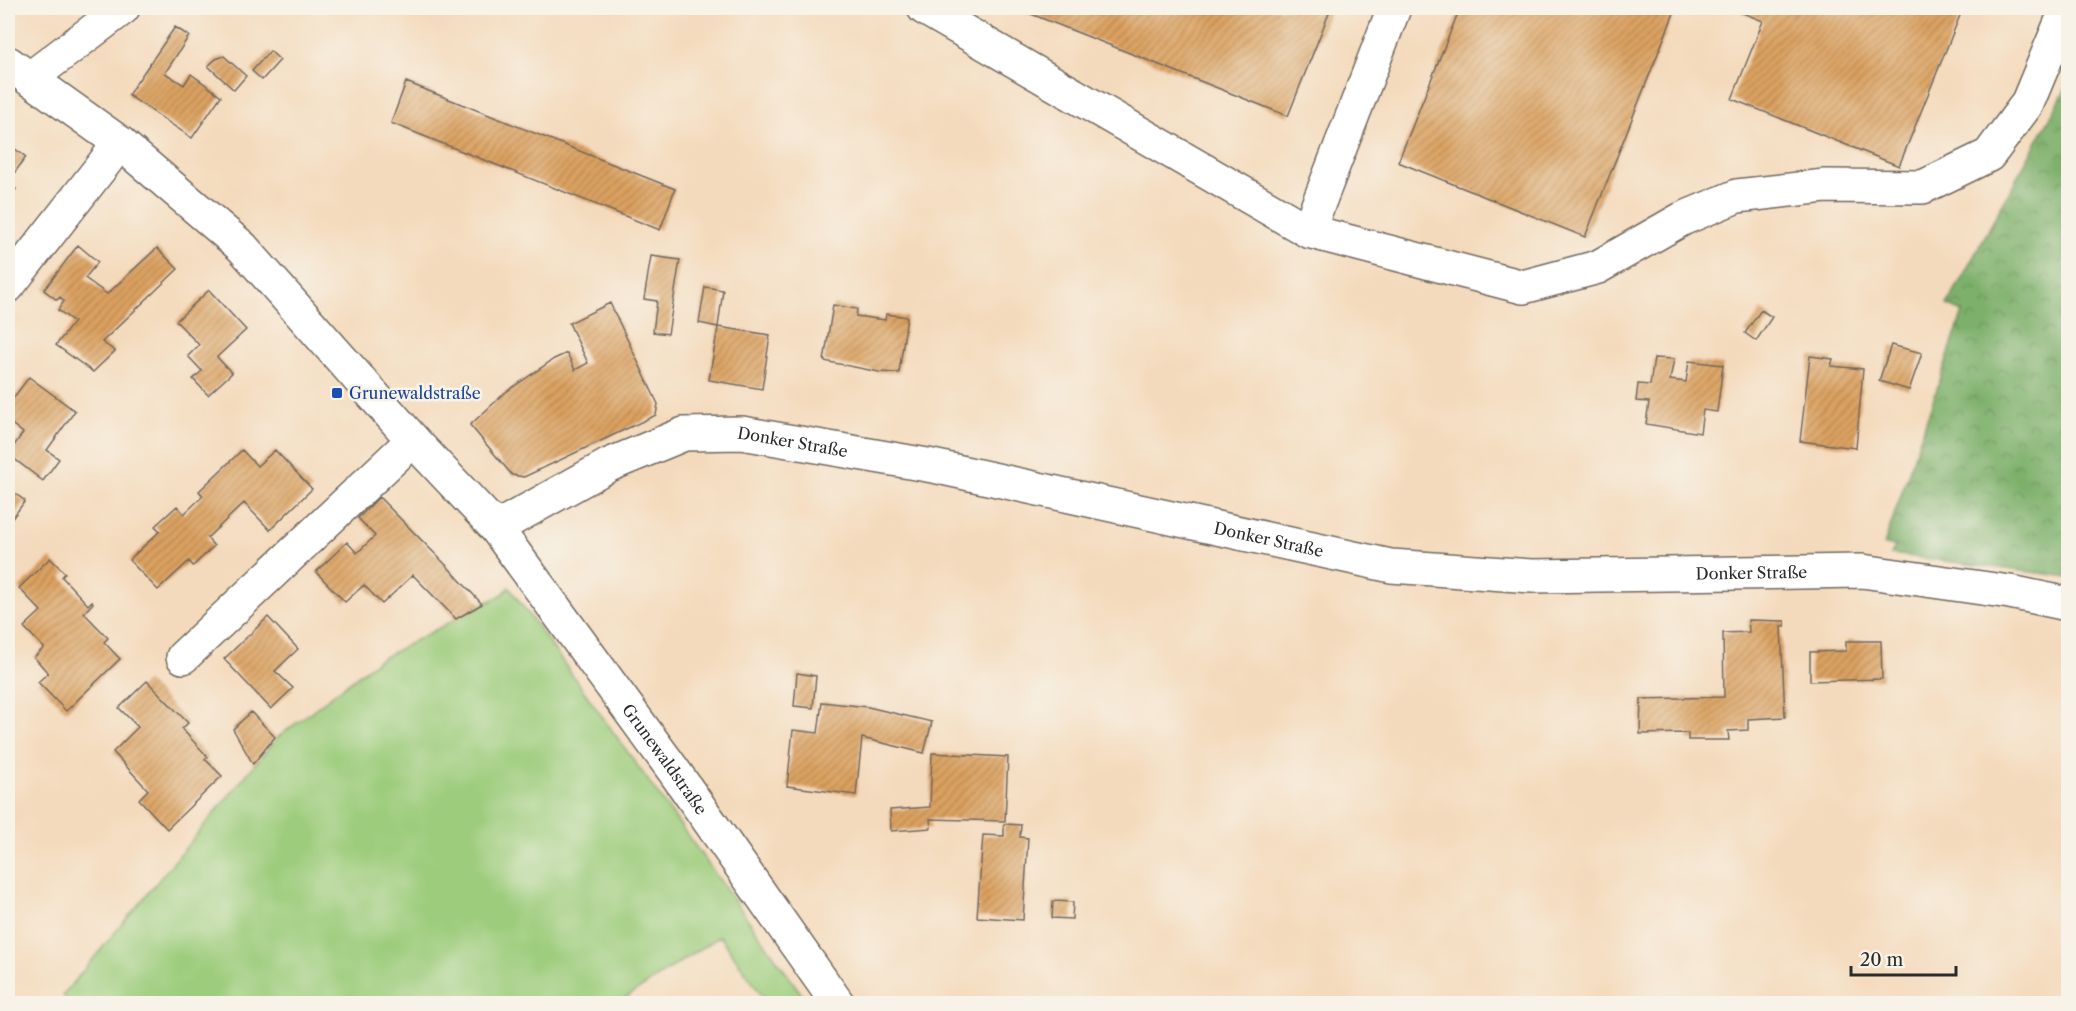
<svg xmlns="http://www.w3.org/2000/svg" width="2076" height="1011" viewBox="0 0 2076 1011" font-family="'Libre Caslon Text',serif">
  <defs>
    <pattern id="forest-crowns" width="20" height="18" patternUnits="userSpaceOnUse" patternTransform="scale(1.5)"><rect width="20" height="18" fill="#7db06b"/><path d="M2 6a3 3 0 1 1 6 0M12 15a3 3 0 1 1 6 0" fill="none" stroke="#678f58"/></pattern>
    <pattern id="building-hatch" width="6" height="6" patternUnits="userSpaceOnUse" patternTransform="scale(1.5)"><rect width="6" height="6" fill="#dca261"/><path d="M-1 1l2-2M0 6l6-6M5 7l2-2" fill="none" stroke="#b38450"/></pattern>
  </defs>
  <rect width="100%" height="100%" fill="#f7f3e8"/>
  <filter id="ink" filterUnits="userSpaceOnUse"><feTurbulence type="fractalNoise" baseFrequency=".0167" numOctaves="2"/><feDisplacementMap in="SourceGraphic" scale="12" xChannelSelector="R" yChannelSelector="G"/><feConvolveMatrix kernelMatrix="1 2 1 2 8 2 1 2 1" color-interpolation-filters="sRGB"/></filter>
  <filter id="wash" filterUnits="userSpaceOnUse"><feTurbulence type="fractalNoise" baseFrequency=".008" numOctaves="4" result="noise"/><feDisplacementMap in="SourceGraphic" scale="24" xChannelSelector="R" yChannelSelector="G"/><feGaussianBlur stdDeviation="1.35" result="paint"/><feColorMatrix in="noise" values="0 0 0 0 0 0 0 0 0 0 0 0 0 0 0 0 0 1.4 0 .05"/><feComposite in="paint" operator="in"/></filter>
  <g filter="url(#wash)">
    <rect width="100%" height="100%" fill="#f4dabc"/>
    <path fill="#9ccc7b" stroke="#647c53" stroke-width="1.5" d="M509,587L808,1003H767L720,936L618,1003H69L63,995L277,738L377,661L503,594Z"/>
    <path fill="url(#forest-crowns)" stroke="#546e4b" stroke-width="1.5" d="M2068,85V577L1891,554L1896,546L1884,545L1963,312L1947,305Z"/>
    <g id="blocks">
      <path fill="url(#building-hatch)" d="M1016,8H1331L1288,116Z
        M1460,8H1676L1585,237L1398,162Z
        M1730,8H1963L1899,166L1732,99L1763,21Z
        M175,27L189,36L165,73L184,85L191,74L221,96L192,138L128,95Z
        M270,51L280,60L262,80L252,71Z
        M224,56L246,76L234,90L208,66L216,59Z
        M406,82L675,189L660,230L391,123Z
        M8,144L26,157L8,182Z
        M8,182L16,189L8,200Z
        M78,245L98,262L85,278L107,294L157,248L178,269L102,342L115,351L93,372L56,345L74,322L58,310L64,301L60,297L57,300L44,290Z
        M651,256L680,260L668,334L653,332L657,301L644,299Z
        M705,287L723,290L718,327L699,323Z
        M209,290L246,330L217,357L232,373L208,395L193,379L202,371L188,356L199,345L176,321Z
        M610,303L658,404L656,415L524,477L512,475L470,425L506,392L554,359L567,353L575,370L588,363L569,323Z
        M833,305L857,309L856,316L885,320L886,314L907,317L899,373L879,372L824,361Z
        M1761,310L1772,317L1756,341L1745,333Z
        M718,327L770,335L762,389L709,380Z
        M1891,345L1922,353L1909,390L1879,381Z
        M1810,356L1833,359L1831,366L1863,369L1856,448L1800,441Z
        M1654,358L1674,359L1670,380L1686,382L1689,361L1723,365L1717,412L1703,410L1700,433L1646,424L1649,402L1636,401L1638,384L1650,385Z
        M29,377L75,411L47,450L59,459L43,481L8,454L23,433L8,421V405Z
        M242,450L257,466L275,450L312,489L270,530L244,503L207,538L214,546L193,566L189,561L158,590L129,560L160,531L155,526L177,506L184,514L203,496L199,491Z
        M8,488L25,501L8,524Z
        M379,497L446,565L482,604L456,619L413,575L382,604L364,585L345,602L316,572L347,542L357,553L375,536L358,518Z
        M50,558L65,573L62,577L88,605L92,601L93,603L84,613L108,638L104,642L120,659L66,711L38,682L48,673L34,657L44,648L24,627L41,611L19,588Z
        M268,617L298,649L275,671L293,688L271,709L224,659Z
        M1748,620L1785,621V627H1781L1785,717L1748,719V730L1728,731L1729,740H1688V733L1640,734L1641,699L1724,697L1723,633L1749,632Z
        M1846,641H1881L1882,679L1810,681V652L1846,651Z
        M797,673L816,676L813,708L794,706Z
        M147,681L188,723L182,729L208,757L205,759L222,776L167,829L139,799L148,790L113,752L138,727L119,708Z
        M822,702L868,707L932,722L924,753L862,738L856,795L787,786L793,730L818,733Z
        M251,712L275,737L253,764L233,729Z
        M932,753L1008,757L1005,821L930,819L931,828L891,831L890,810L930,807Z
        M1004,824L1021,825L1020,837L1028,838L1023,920L977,917L983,835L1004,836Z
        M1053,901L1073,902L1072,919L1052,918Z"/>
    </g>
  </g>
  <g filter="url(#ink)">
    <use href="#blocks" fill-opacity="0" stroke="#71685e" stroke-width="1.5"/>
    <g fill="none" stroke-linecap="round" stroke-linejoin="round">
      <g stroke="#71685e" stroke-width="36">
        <g id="minor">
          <path d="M924,8L1308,231L1523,287L1598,267L1682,219L1737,196L1825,186L1923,187L1989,155L2027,104L2067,8"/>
          <path id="s1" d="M8,63L120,143L242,247L413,440L496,528L674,771L838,1004"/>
          <path d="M29,79L123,8"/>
          <path d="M1308,231L1394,8"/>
          <path d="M8,286L120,143"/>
          <path id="s2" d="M496,528L609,465L684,434L742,433L933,466L1391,566L1532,576L1862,571L2010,592L2068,604"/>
          <path d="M183,657L413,440"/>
        </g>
      </g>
      <use href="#minor" stroke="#fff" stroke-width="33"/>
    </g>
  </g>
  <rect fill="#1a4fb4" stroke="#f7f3e8" stroke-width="2" x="331" y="387" width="12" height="12" rx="3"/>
  <g text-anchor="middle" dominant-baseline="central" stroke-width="5" stroke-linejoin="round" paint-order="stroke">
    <g font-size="16" fill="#164399" stroke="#f7f3e8" text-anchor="start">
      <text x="349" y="393">Grunewaldstraße</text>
    </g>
    <g font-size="16" fill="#2b2b2b" stroke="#f7f3e8">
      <text stroke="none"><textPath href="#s2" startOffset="320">Donker Straße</textPath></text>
      <text stroke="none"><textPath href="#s2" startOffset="806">Donker Straße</textPath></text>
      <text stroke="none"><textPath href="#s2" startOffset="1292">Donker Straße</textPath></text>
      <text stroke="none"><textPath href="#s1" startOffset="963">Grunewaldstraße</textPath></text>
    </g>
  </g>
  <rect width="2076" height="1011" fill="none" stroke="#f7f3e8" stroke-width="30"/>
  <path d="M1851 966v9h105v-9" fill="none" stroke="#2b2b2b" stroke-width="3"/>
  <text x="1860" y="966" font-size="18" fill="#2b2b2b" stroke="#f7f3e8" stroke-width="4.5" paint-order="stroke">20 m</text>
</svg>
